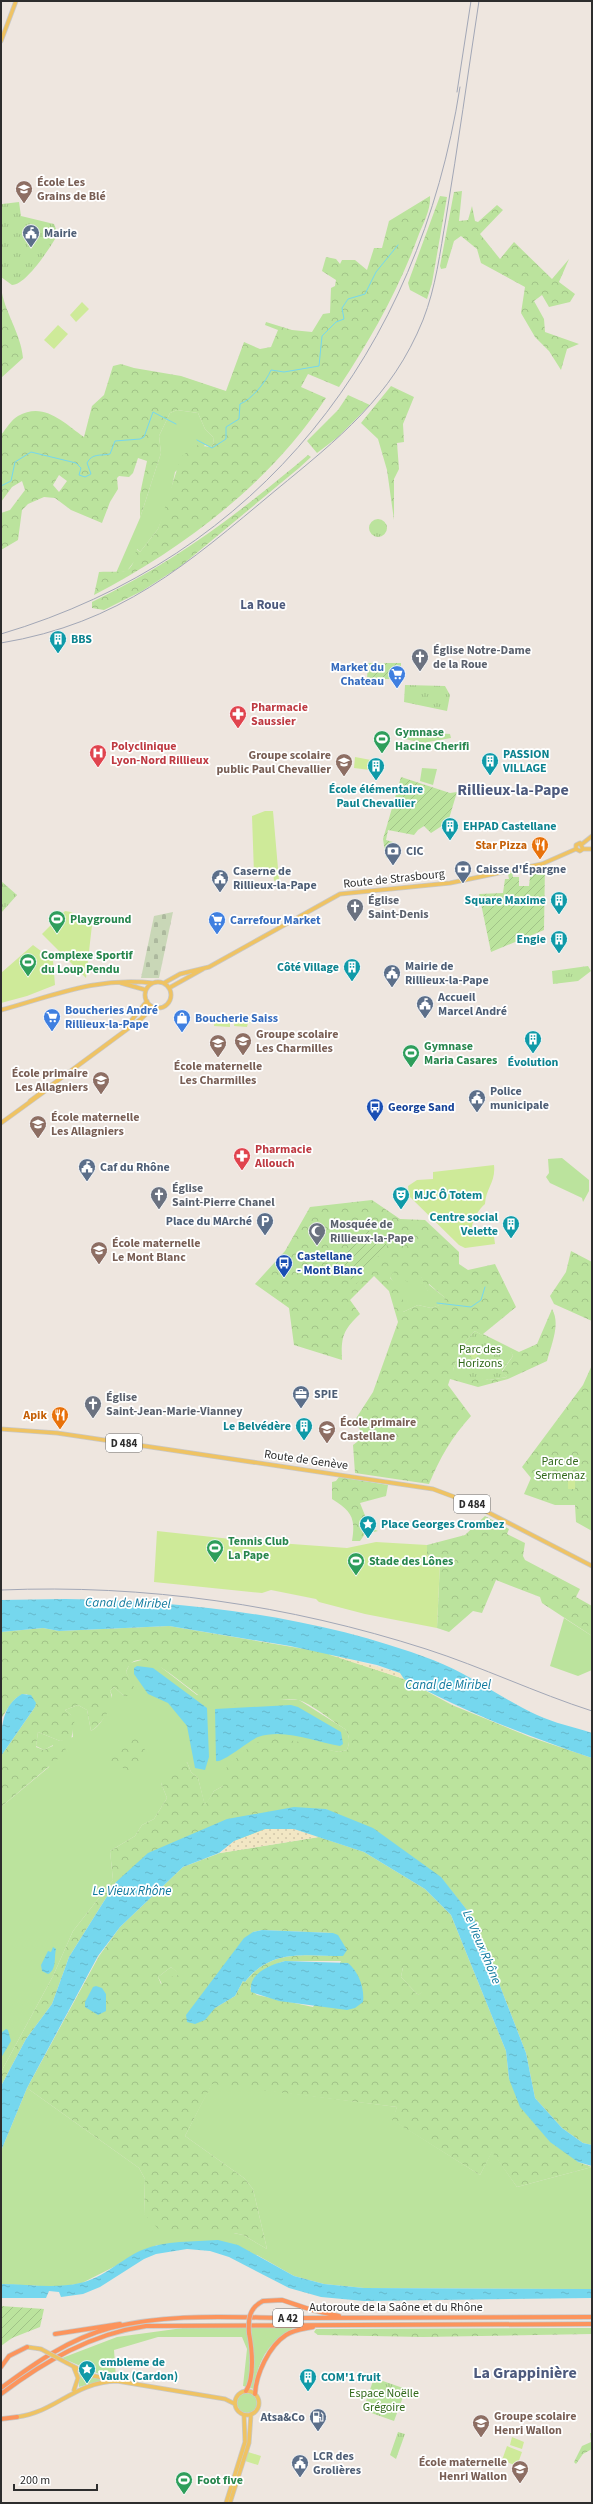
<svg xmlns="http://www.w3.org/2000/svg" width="593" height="2504" viewBox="0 0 593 2504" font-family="'Source Sans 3',sans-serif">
  <defs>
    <pattern id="forest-crowns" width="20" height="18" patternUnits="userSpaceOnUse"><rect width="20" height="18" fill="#bbe39d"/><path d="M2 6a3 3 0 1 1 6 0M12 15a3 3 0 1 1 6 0" fill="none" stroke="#a1c388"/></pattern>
    <pattern id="sand-dots" width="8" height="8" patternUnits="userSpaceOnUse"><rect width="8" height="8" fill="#f2e7c4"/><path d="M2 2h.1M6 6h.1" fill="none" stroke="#d0c6a9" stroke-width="1.8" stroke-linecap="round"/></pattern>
    <pattern id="cemetery-stones" width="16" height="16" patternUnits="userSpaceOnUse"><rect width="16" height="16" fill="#c9d7b7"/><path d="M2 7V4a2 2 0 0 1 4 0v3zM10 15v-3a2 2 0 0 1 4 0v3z" fill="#adb99e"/></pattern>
    <pattern id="park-tufts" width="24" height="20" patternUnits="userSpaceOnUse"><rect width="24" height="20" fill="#bbe39d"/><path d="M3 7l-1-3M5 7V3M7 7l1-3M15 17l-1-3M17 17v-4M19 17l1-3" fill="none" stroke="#a1c388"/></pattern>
    <pattern id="garden-furrows" width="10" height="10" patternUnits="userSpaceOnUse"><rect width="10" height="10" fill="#bbe39d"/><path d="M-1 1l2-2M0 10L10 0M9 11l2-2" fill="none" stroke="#a1c388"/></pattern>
    <pattern id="water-ripples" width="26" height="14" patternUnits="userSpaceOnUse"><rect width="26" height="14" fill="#75d7ee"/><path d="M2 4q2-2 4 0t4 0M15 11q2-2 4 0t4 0" fill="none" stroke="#66b9cc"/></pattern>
  </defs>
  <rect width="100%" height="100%" fill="#eee6df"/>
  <path fill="#bbe39d" d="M177,410L198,413L205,429L213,437L214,443L211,447L205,445L175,472L169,501L158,529L140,552L137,549L136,559L127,571L116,573L140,518L161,453L159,436L170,413Z
    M404,731L450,734L451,738L422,743L405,739Z
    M422,768L437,769L433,785L420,781Z
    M562,1158L589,1180V1191L583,1202L582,1198L550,1183L546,1177L549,1173L548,1159Z
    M393,1271L421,1276L428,1291V1284L444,1297L446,1303L431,1308L418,1305L403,1312L402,1294L390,1277Z
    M564,1618L592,1636V1670L578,1676L550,1666Z
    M145,1659L153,1661L197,1695L299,1700L345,1729C350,1736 350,1742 347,1750L339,1752L328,1750L223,1786L214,1791L205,1806L198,1778L191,1772L187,1762L161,1783L167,1798L154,1819L142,1825L135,1836L110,1851L113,1880L73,1931L53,1976L1,2072V1807L49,1767L53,1745L44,1750L36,1746L38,1732L60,1741L73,1737L71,1715L65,1710L78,1705L87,1710L91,1731C104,1724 108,1708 112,1695L110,1691L114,1687L124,1696L133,1687L126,1672L130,1663Z
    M406,1965L423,1992L418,1995L401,1977L403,1967Z
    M171,1967L179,1973L178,1975L162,1984L158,1977Z
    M212,2083L397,2107L393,2120L480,2175L492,2151L517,2187L592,2167V2289L364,2288L324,2284L294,2276L257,2255L157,2245L82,2283L60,2287L1,2284V2151L27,2088L139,2168L145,2179L144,2214L243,2235L267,2249L253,2189L244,2178L185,2136Z
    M183,2328H293C290,2332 282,2335 278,2339C263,2351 256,2370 254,2389L243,2386L247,2349L242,2337H158L114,2350L116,2378L99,2374L62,2358L117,2337Z
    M79,2372L104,2380L79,2387Z
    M237 2403a10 10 0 1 1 20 0a10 10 0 1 1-20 0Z"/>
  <path fill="url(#forest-crowns)" fill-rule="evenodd" d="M462,191L459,221L468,220L472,206L475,221L478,222L497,205L503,210L480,234L500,259L514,242L552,279L569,259L559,282L575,294L570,302L549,307L542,295L534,301L544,319L545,332L579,344L567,349L561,370L549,351L535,337L521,313L525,287L481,263L477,249L461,236L454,241L446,268L441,269L440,266L454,192Z
    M430,196C431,209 424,222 419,234C399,289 371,339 339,387L308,374L301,387L326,398C269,484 184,548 94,595L99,572C121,570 133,579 136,549L140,552L158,529L181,457L195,445L211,447L214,443L213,437L205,429L198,413L177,410L170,413L159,436L161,453L140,518V494L147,461L138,458L133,473L129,477L119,476L117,478L118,489L110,502L102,523L71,510L55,498L44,497L28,504L22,510L18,540L1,550V513L10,510L25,490L22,481L12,487L1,502V435C6,429 11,420 18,416C44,401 64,423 84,437L92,406L104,395L113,366L121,364L134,368L181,376L226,391L244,342L260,349L271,347L278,330L265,325L266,322L292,330L312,332L323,314L330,313L331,288L335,286L336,280L322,271L326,257L336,259L340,264L342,260H355L367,270L374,248H382L389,221ZM59,475L67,481L59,492L53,485Z
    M440,196L447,197L432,283L427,299L410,290L408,283Z
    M1,287C4,312 21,333 23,358L1,378Z
    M391,386L414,397L403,424L404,442L397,443L399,469L394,479V520L387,470L378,439L361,423Z
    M348,395L370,405L338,437L317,453L307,441L338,410Z
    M308,455L311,457L299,468L181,566L142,591L104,610L92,608V602C175,562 238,514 308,455Z
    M372,1200L400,1219L425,1220L459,1252V1264L468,1270L495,1264L516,1307L483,1334L519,1352L537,1344L552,1309C561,1324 551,1345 547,1361L508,1379L478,1387L450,1379L448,1385L471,1416C451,1438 440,1458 429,1484L355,1473L353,1445L357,1442L360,1430L355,1420L373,1392L398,1322L389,1291L374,1276L350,1300L360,1314C343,1330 341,1337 342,1360L294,1345L289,1308L255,1284L285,1251L310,1207ZM393,1272L415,1287L421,1277L428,1292L429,1284L444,1297L445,1303L431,1308L418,1305L403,1312V1289L390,1278ZM475,1331L511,1352L513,1356L502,1372L507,1377L489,1380L453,1370L462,1345Z
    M571,1251L592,1262V1321L554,1304L550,1296L566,1272Z
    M592,1365V1531L576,1522L575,1505H555L524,1494L531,1478L522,1467L583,1385Z
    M339,1477L388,1485L386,1496L360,1503L370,1528L378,1531L365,1534L360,1541H352C356,1517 351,1511 332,1499V1482L336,1481Z
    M485,1516L509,1529L507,1534L525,1543L523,1556L525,1560L580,1589L576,1597L592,1606V1636L542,1603L540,1597L496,1580L482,1613L473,1611L449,1632L437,1628L440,1562L427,1555V1545L465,1535Z
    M169,1626L328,1653L404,1679L452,1705L530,1737L592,1758V2145L583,2143L562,2128L535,2098L526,2053L474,1919L441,1878L326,1809L116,1882L69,1957L52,2004L26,2039L1,2086V2072L53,1976L73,1931L113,1880L110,1851L135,1836L142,1825L154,1819L167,1798L161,1783L162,1779L181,1764L187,1762L191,1772L198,1778L205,1805L214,1791L223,1786L225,1769C235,1760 244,1750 256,1743C279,1731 315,1748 339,1752L347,1750C350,1742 350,1736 345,1729C333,1722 311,1703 298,1700C273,1695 230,1710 207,1700C188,1692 138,1635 126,1672L135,1689L132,1696H124L114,1687L110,1691C116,1704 102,1724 91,1731L87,1710L78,1705L65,1710L75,1718L71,1740L60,1741L38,1732L36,1747L44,1750C51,1746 57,1744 65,1746L66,1752L1,1807V1756L35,1707L27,1694C14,1694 8,1709 1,1719V1632L43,1628L59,1631Z
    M136,1736L148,1754C143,1764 136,1772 124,1770L121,1765L112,1764L109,1758Z
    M319,1837L364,1852L425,1889L451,1915L506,2051L509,2079L578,2162L592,2167L517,2187L492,2152L480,2175L392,2120L397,2107L212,2084L185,2136L244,2178L253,2189L267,2249L243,2235L234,2233H162L144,2214L145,2179L139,2168L27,2088L99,1956L120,1927L183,1867L220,1853ZM262,1930L333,1933L343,1956C306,1956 271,1948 245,1982L243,1981L235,1996L215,2008L253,1932ZM285,1961H341L313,2007L257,1995L250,1989C255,1976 272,1964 285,1961ZM406,1966L422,1992L418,1995L401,1977L403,1967ZM171,1967L178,1973V1975L167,1978L161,1984L158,1977Z
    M588,2328H592V2334L423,2337L318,2335L314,2332L316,2329H327Z
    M590,2433H592V2449L583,2454L576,2464L574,2462L582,2446L591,2442Z"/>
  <path fill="url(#sand-dots)" d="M328,1653L400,1673L404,1679L330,1655Z
    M265,1829H294L319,1837L220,1853L234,1841Z"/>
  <path fill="url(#cemetery-stones)" d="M173,912L159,978H141L154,916Z"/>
  <path fill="url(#park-tufts)" d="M19,202L21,216L54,224L58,234C50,248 26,285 12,285L1,277V211L2,204Z
    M369 528a9 9 0 1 1 18 0a9 9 0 1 1-18 0Z
    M405,685L445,686L450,695L447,711L404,702Z
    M407,731H420L423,735L422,739L408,737Z
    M1,881L17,895L1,913Z
    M588,966L591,971L578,981L553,984L552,971Z
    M475,1331L511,1351L513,1356L502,1371L507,1377L489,1380L455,1374L453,1370L462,1345Z
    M374,2378L406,2389L394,2421L363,2410Z
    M398,2432L405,2434L396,2459L390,2455Z"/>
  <path fill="url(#garden-furrows)" d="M368,663H401V679H367Z
    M401,777L450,793L457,792L448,822L431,833L424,826L418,830L414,835L388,830L386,840L393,842L390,855L386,858L383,839Z
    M545,865L544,930L491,952L479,894L503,893L505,879H509L508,874L512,872L513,877H519V886H529L531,868Z
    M365,1228L387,1245L356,1284L334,1265Z
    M1,2306L44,2309L40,2327L12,2338L1,2346Z"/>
  <path fill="#ceea99" d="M82,302L89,309L76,322L70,315Z
    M58,325L68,334L54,349L44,340Z
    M355,757L371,760L370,770L354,768Z
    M265,811H273L279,880L274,881L273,871L254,874L252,816Z
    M65,911L71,912L92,925L86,978L42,934Z
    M33,945L53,960L55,985L27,996L1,1003V973Z
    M215,1018L230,1019V1027L214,1026Z
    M235,1018L254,1019L253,1023H248L247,1027L234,1026Z
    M494,1165C496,1182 486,1188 485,1204C479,1209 471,1221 472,1230L493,1229L495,1244L465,1248L459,1245L409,1196L408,1186L417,1180L433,1179V1172Z
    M474,1344L480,1352L474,1360L465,1350Z
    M568,1475H575V1489H568Z
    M157,1531L277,1544L278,1543L347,1548L376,1542L427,1545V1555L440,1562L437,1628L365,1614L319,1602L316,1599L271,1590L262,1593L154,1582Z
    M512,2437L524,2442L522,2449L510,2445Z
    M507,2446L522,2452L517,2466L502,2460Z
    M248,2452L261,2456L258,2465L245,2461Z"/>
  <path fill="url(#water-ripples)" d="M65,1599C189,1601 316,1616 433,1660C470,1674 502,1699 537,1715C554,1723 574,1727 592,1733V1758C527,1736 465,1712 404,1679L400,1673L377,1665L290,1646L169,1626L59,1631L43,1628L1,1632V1600Z
    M137,1666L153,1668L207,1708L209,1757L205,1770L195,1768L187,1726L168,1703L148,1694L134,1674V1668Z
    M22,1694L31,1695L36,1703L35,1707L1,1756C1,1733 0,1706 22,1694Z
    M291,1705L298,1707L341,1732L343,1744L340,1746C314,1742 285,1728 258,1737C248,1741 223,1763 216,1761L215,1709Z
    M294,1807L326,1809L373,1828L441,1877L474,1919L526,2053L535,2098L562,2128L583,2143L592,2145V2166L578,2162L550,2142L520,2107L509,2079L506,2051L451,1915L425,1889L364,1852L294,1829H265L234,1841L219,1853L183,1867L120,1927L98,1956L27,2088L1,2151V2086L26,2039L52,2004L69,1957L116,1882L148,1853L227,1819Z
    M262,1930L333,1933L338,1935L347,1950L343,1956C305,1956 271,1948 245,1982L243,1981L235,1996L215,2008L205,2020L195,2024L187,2022L186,2015L244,1938L253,1932Z
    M53,1947L56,1949C54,1956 57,1970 48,1974L42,1971L41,1965L48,1951L51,1952Z
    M285,1961L348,1963C358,1971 365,1988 363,2002L355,2008L347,2010L279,2001L251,1992C248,1974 269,1965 285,1961Z
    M96,1986L102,1988L106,1994V2011L98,2015L85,2007V2002L93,1987Z
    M6,2029L8,2030L11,2041L1,2058V2033Z
    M218,2240L238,2245L294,2276L324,2284L364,2288L592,2289V2298L364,2301L321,2297L289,2288L229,2257L210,2251L187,2249L156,2254L144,2259L100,2287L83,2294L61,2297L59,2292L49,2291L46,2298H1V2284C28,2284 54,2289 80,2283C104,2278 121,2259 142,2250C166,2240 193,2242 218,2240Z"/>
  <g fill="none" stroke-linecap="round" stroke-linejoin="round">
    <path stroke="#75d7ee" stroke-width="1" d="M197,440L212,448L226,439V427L239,419L240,404C251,400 266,382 271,370L284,372L319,366L322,336L336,322L344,319L342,308L348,299L365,294L376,272L398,245
      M1,486L11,481L15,462L31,452L76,463L81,468L79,475L85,477L91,474L87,463C92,453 100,456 110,454L115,441L140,439L144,437L153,412L176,424
      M437,1303L471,1307L481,1300L485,1287"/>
    <g stroke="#c8c8c8" stroke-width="5">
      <path id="major" d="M1,41L16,1
        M582,844L592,836
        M576,849L580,851L583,849H592
        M576,849V845L580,843L583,849
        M145 995a13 13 0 1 1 26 0a13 13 0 1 1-26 0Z
        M121,983L146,990
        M164,983L180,974L209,967L340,894L450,883L542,864L576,849
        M169,988L203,969
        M1,1010C56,995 94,977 153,983
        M126,1027L147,1001
        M30,1101L141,1019L153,1007
        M1,1123L52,1086
        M1,1429L57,1433L433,1489L468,1502L592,1566
        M27,2347L41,2349
        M67,2363L90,2375L112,2380
        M74,2368L78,2378L74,2390
        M235 2403a12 12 0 1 1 24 0a12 12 0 1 1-24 0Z
        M17,2417C56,2412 74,2382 117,2381L225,2399L235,2404
        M226,2503L245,2442L244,2415
        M230,2503L249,2443L251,2414"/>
    </g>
    <g stroke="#c8c8c8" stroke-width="5.5">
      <path id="highway" d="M263,2301L282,2300L312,2310L339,2316
        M55,2334L120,2324
        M1,2367L9,2356L27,2347
        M1,2388C35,2363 69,2339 110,2328C171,2312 237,2318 299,2318C396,2317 494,2317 592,2317
        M246,2391C255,2377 252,2349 249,2333
        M1,2394C45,2361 91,2334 146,2326L592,2324
        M255,2394C256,2374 269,2346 286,2335C295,2329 304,2329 313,2327
        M1,2419L17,2417"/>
    </g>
    <use href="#major" stroke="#efc363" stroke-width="3.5"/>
    <use href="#highway" stroke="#fc945c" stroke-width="4"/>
    <path stroke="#a2a7b6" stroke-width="1" d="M457,92L471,1
      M1,634C261,557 419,350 460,87
      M1,643C121,623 186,565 276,490C338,439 392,397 423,320C436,287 440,252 446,218C458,146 468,73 479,1
      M1,1590C145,1584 289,1605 426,1649C482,1667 536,1693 592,1711"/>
    <g stroke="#c8c8c8" stroke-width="5" stroke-linecap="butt">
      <path id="major-bridge" d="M41,2349L67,2363"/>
    </g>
    <g stroke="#c8c8c8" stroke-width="5.5" stroke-linecap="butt">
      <path id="highway-bridge" d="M249,2333C248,2319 249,2308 263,2301"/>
    </g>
    <use href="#major-bridge" stroke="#efc363" stroke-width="3.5"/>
    <use href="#highway-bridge" stroke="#fc945c" stroke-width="4"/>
  </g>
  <defs>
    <g id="school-pin" transform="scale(0.9)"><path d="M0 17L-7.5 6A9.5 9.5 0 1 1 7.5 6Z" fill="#8d6e63" stroke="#fff"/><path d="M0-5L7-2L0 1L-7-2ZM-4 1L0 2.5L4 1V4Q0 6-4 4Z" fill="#fff"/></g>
    <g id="civic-pin" transform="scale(0.9)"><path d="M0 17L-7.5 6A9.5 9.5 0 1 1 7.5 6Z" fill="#5c6f8a" stroke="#fff"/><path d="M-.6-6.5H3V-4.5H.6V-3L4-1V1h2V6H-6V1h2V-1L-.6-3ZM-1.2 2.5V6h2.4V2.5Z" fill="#fff"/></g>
    <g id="building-pin" transform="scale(0.9)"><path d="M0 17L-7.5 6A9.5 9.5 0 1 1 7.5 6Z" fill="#0f9aa8" stroke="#fff"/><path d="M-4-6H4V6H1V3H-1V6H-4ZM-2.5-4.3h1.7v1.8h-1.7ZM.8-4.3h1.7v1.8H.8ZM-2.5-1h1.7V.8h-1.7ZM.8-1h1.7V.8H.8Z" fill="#fff"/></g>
    <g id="church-pin" transform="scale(0.9)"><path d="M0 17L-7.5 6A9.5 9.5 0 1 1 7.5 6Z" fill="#6b7280" stroke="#fff"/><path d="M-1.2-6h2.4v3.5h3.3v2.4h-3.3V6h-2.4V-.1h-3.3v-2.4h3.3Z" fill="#fff"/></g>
    <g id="supermarket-pin" transform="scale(0.9)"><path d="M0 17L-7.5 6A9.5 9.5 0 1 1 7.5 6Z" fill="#3f7fe0" stroke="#fff"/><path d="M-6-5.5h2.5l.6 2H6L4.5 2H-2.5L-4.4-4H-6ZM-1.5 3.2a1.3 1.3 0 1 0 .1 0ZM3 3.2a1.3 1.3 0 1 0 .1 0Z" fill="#fff"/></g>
    <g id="pharmacy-pin" transform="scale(0.9)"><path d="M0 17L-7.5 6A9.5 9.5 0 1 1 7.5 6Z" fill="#e0444e" stroke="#fff"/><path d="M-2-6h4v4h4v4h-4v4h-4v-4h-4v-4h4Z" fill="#fff"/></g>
    <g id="stadium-pin" transform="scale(0.9)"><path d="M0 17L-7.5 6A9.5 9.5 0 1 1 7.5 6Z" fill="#2e9e5b" stroke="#fff"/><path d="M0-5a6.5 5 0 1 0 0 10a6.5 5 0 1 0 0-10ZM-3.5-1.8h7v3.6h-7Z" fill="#fff"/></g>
    <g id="hospital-pin" transform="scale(0.9)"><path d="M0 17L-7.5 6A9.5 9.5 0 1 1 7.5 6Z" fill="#e0444e" stroke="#fff"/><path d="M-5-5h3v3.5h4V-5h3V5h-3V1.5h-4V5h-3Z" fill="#fff"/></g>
    <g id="restaurant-pin" transform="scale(0.9)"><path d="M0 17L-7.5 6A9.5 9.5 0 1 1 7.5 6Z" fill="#e8710a" stroke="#fff"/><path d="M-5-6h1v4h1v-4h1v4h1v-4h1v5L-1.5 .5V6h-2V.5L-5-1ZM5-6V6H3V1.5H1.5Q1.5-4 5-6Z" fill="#fff"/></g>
    <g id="bank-pin" transform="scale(0.9)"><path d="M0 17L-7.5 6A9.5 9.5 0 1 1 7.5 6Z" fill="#5c6f8a" stroke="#fff"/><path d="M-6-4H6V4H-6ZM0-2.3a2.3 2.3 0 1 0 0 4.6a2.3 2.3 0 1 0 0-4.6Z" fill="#fff"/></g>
    <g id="shop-pin" transform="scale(0.9)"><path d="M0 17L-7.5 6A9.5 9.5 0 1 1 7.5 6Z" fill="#3f7fe0" stroke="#fff"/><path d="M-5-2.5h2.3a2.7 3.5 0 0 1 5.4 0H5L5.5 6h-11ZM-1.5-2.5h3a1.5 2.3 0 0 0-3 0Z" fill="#fff"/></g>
    <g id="bus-pin" transform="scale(0.9)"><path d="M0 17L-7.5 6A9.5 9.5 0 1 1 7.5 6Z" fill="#1a4fb4" stroke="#fff"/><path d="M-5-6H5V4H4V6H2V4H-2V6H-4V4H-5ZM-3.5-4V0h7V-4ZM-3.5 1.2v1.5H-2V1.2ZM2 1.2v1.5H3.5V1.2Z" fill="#fff"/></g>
    <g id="theatre-pin" transform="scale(0.9)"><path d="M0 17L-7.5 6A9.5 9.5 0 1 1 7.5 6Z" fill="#0f9aa8" stroke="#fff"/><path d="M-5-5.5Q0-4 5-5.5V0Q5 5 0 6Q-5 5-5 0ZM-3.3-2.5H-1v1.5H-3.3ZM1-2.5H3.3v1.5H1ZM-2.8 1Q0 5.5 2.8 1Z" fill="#fff"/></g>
    <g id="parking-pin" transform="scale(0.9)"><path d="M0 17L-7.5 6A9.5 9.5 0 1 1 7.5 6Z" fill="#5c6f8a" stroke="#fff"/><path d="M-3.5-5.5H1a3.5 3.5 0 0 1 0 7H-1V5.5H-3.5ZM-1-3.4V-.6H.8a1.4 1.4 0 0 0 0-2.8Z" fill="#fff"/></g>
    <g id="mosque-pin" transform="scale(0.9)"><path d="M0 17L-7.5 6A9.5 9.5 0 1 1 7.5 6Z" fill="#6b7280" stroke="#fff"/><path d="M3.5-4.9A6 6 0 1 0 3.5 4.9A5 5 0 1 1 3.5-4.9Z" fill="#fff"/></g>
    <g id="office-pin" transform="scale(0.9)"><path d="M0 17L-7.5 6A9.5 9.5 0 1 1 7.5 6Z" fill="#5c6f8a" stroke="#fff"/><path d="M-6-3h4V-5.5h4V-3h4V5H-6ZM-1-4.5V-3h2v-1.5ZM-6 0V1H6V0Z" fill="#fff"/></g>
    <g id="sight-pin" transform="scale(0.9)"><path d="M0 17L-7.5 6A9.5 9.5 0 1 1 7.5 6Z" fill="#0f9aa8" stroke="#fff"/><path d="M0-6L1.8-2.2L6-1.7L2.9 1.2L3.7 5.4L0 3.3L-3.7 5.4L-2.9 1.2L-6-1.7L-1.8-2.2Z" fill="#fff"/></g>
    <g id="fuel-pin" transform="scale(0.9)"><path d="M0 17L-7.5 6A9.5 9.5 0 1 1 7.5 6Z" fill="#5c6f8a" stroke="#fff"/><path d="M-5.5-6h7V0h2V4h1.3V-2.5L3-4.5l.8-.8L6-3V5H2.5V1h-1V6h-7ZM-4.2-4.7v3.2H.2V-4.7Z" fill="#fff"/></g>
  </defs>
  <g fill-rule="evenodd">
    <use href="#school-pin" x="24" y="189"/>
    <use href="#civic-pin" x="31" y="233"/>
    <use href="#building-pin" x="58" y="639"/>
    <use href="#church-pin" x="420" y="657"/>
    <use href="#supermarket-pin" x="397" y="674"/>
    <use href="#pharmacy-pin" x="238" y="714"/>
    <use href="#stadium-pin" x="382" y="739"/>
    <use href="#hospital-pin" x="98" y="753"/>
    <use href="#building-pin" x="490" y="761"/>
    <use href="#school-pin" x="344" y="762"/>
    <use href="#building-pin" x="376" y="766"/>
    <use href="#building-pin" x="450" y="826"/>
    <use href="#restaurant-pin" x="540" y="845"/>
    <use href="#bank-pin" x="393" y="851"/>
    <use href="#bank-pin" x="463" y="869"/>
    <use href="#civic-pin" x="220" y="878"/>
    <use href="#building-pin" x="559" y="900"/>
    <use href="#church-pin" x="355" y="907"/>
    <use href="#stadium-pin" x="57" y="919"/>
    <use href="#supermarket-pin" x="217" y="920"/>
    <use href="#building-pin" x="559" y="939"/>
    <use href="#stadium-pin" x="28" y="962"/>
    <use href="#building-pin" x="352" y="967"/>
    <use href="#civic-pin" x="392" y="973"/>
    <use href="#civic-pin" x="425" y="1004"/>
    <use href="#supermarket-pin" x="52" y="1017"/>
    <use href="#shop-pin" x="182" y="1018"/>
    <use href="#building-pin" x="533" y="1039"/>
    <use href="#school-pin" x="243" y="1041"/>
    <use href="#school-pin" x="218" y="1043"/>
    <use href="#stadium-pin" x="411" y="1053"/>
    <use href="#school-pin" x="101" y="1080"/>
    <use href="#civic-pin" x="477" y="1098"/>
    <use href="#bus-pin" x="375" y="1107"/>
    <use href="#school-pin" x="38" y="1124"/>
    <use href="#pharmacy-pin" x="242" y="1156"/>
    <use href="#civic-pin" x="87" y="1167"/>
    <use href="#church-pin" x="159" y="1195"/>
    <use href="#theatre-pin" x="401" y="1195"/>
    <use href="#parking-pin" x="265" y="1221"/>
    <use href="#building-pin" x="511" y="1224"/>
    <use href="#mosque-pin" x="317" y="1231"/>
    <use href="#school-pin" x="99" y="1250"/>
    <use href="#bus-pin" x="284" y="1263"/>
    <use href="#office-pin" x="301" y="1394"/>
    <use href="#church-pin" x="93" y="1404"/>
    <use href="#restaurant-pin" x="60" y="1415"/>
    <use href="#building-pin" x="304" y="1426"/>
    <use href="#school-pin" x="327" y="1429"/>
    <use href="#sight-pin" x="368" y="1524"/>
    <use href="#stadium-pin" x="215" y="1548"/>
    <use href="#stadium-pin" x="356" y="1561"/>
    <use href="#sight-pin" x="87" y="2369"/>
    <use href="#building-pin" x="308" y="2377"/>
    <use href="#fuel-pin" x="318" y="2417"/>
    <use href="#school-pin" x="481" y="2423"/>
    <use href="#civic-pin" x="300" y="2463"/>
    <use href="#school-pin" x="520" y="2469"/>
    <use href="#stadium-pin" x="184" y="2480"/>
  </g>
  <g text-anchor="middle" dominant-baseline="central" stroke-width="3.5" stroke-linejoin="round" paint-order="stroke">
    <g fill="#fff" stroke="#6c6c6c" stroke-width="1">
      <rect x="106" y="1434" width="36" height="18" rx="3"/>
      <rect x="454" y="1495" width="36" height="18" rx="3"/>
      <rect x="273" y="2309" width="30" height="18" rx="3"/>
    </g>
    <g font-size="11" font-weight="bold" fill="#2d2d2d">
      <text x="124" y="1443">D 484</text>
      <text x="472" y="1504">D 484</text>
      <text x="288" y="2318">A 42</text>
    </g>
    <g font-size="12" font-weight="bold" fill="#785e54" stroke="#fff" text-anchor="start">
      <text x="37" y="182">École Les<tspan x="37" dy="14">Grains de Blé</tspan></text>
      <text x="331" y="755" text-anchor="end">Groupe scolaire<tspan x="331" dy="14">public Paul Chevallier</tspan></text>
      <text x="256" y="1034">Groupe scolaire<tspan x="256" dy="14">Les Charmilles</tspan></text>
      <text x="218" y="1066" text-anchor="middle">École maternelle<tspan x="218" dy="14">Les Charmilles</tspan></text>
      <text x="88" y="1073" text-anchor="end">École primaire<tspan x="88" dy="14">Les Allagniers</tspan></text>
      <text x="51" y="1117">École maternelle<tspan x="51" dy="14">Les Allagniers</tspan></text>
      <text x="112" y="1243">École maternelle<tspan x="112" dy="14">Le Mont Blanc</tspan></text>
      <text x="340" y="1422">École primaire<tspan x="340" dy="14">Castellane</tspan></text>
      <text x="494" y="2416">Groupe scolaire<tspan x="494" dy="14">Henri Wallon</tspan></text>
      <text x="507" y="2462" text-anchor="end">École maternelle<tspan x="507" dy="14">Henri Wallon</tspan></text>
    </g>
    <g font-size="12" font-weight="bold" fill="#4e5e75" stroke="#fff" text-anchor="start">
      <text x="44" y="233">Mairie</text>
      <text x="406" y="851">CIC</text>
      <text x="476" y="869">Caisse d'Épargne</text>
      <text x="233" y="871">Caserne de<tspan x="233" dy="14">Rillieux-la-Pape</tspan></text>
      <text x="405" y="966">Mairie de<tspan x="405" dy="14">Rillieux-la-Pape</tspan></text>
      <text x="438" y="997">Accueil<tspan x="438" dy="14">Marcel André</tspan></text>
      <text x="490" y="1091">Police<tspan x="490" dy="14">municipale</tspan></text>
      <text x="100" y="1167">Caf du Rhône</text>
      <text x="252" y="1221" text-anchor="end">Place du MArché</text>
      <text x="314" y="1394">SPIE</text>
      <text x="305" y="2417" text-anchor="end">Atsa&amp;Co</text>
      <text x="313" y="2456">LCR des<tspan x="313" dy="14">Grolières</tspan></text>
    </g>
    <g font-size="12" font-weight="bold" fill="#0d838f" stroke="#fff" text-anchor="start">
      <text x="71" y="639">BBS</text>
      <text x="503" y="754">PASSION<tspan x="503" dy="14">VILLAGE</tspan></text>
      <text x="376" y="789" text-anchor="middle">École élémentaire<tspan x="376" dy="14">Paul Chevallier</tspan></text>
      <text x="463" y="826">EHPAD Castellane</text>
      <text x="546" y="900" text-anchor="end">Square Maxime</text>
      <text x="546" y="939" text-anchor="end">Engie</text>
      <text x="339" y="967" text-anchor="end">Côté Village</text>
      <text x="533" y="1062" text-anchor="middle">Évolution</text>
      <text x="414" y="1195">MJC Ô Totem</text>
      <text x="498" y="1217" text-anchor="end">Centre social<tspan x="498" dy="14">Velette</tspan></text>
      <text x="291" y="1426" text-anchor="end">Le Belvédère</text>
      <text x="381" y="1524">Place Georges Crombez</text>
      <text x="100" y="2362">embleme de<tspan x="100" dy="14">Vaulx (Cardon)</tspan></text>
      <text x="321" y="2377">COM'1 fruit</text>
    </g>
    <g font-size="12" font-weight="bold" fill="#5b616d" stroke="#fff" text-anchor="start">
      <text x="433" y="650">Église Notre-Dame<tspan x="433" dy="14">de la Roue</tspan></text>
      <text x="368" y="900">Église<tspan x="368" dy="14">Saint-Denis</tspan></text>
      <text x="172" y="1188">Église<tspan x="172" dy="14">Saint-Pierre Chanel</tspan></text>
      <text x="330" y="1224">Mosquée de<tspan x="330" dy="14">Rillieux-la-Pape</tspan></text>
      <text x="106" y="1397">Église<tspan x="106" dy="14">Saint-Jean-Marie-Vianney</tspan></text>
    </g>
    <g font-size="12" font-weight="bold" fill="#366cbe" stroke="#fff" text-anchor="start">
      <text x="384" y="667" text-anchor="end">Market du<tspan x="384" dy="14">Chateau</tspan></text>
      <text x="230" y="920">Carrefour Market</text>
      <text x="65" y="1010">Boucheries André<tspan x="65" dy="14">Rillieux-la-Pape</tspan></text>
      <text x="195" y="1018">Boucherie Saiss</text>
    </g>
    <g font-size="12" font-weight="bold" fill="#be3a42" stroke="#fff" text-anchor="start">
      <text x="251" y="707">Pharmacie<tspan x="251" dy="14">Saussier</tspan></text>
      <text x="111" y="746">Polyclinique<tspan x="111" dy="14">Lyon-Nord Rillieux</tspan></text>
      <text x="255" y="1149">Pharmacie<tspan x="255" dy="14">Allouch</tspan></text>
    </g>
    <g font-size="12" font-weight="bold" fill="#27864d" stroke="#fff" text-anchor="start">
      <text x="395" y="732">Gymnase<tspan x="395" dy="14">Hacine Cherifi</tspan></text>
      <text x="70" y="919">Playground</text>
      <text x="41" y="955">Complexe Sportif<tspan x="41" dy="14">du Loup Pendu</tspan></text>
      <text x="424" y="1046">Gymnase<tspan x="424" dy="14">Maria Casares</tspan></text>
      <text x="228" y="1541">Tennis Club<tspan x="228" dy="14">La Pape</tspan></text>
      <text x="369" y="1561">Stade des Lônes</text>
      <text x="197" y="2480">Foot five</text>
    </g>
    <g font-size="12" font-weight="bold" fill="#c56008" stroke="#fff" text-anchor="end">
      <text x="527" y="845">Star Pizza</text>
      <text x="47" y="1415">Apik</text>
    </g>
    <g font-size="12" fill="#2d2d2d" stroke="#fff">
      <text transform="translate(394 879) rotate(-6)">Route de Strasbourg</text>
      <text transform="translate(306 1460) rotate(8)">Route de Genève</text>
      <text x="396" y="2307">Autoroute de la Saône et du Rhône</text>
    </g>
    <g font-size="12" font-weight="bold" fill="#164399" stroke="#fff" text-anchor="start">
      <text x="388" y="1107">George Sand</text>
      <text x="297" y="1256">Castellane<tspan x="297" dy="14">- Mont Blanc</tspan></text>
    </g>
    <g font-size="12" fill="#336a1c" stroke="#fff">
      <text x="480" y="1349">Parc des<tspan x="480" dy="14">Horizons</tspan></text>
      <text x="560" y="1461">Parc de<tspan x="560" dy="14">Sermenaz</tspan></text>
      <text x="384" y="2393">Espace Noëlle<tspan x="384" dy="14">Grégoire</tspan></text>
    </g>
    <g font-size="13" font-weight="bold" fill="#4d5a7d" stroke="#fff">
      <text x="263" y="605">La Roue</text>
    </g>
    <g font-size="13" font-style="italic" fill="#0f799e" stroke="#fff">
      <text transform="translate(128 1603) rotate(1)">Canal de Miribel</text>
      <text x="448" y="1685">Canal de Miribel</text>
      <text x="132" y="1891">Le Vieux Rhône</text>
      <text transform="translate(482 1947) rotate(67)">Le Vieux Rhône</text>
    </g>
    <g font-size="16" font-weight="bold" fill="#4d5a7d" stroke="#fff">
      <text x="513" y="790">Rillieux-la-Pape</text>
      <text x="525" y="2373">La Grappinière</text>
    </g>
  </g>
  <rect width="593" height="2504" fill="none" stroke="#2d2d2d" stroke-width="4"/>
  <path d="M14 2484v6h83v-6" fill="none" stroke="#2d2d2d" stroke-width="2"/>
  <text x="20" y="2484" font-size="12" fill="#2d2d2d" stroke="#ffffff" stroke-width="3" paint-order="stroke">200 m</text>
</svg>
